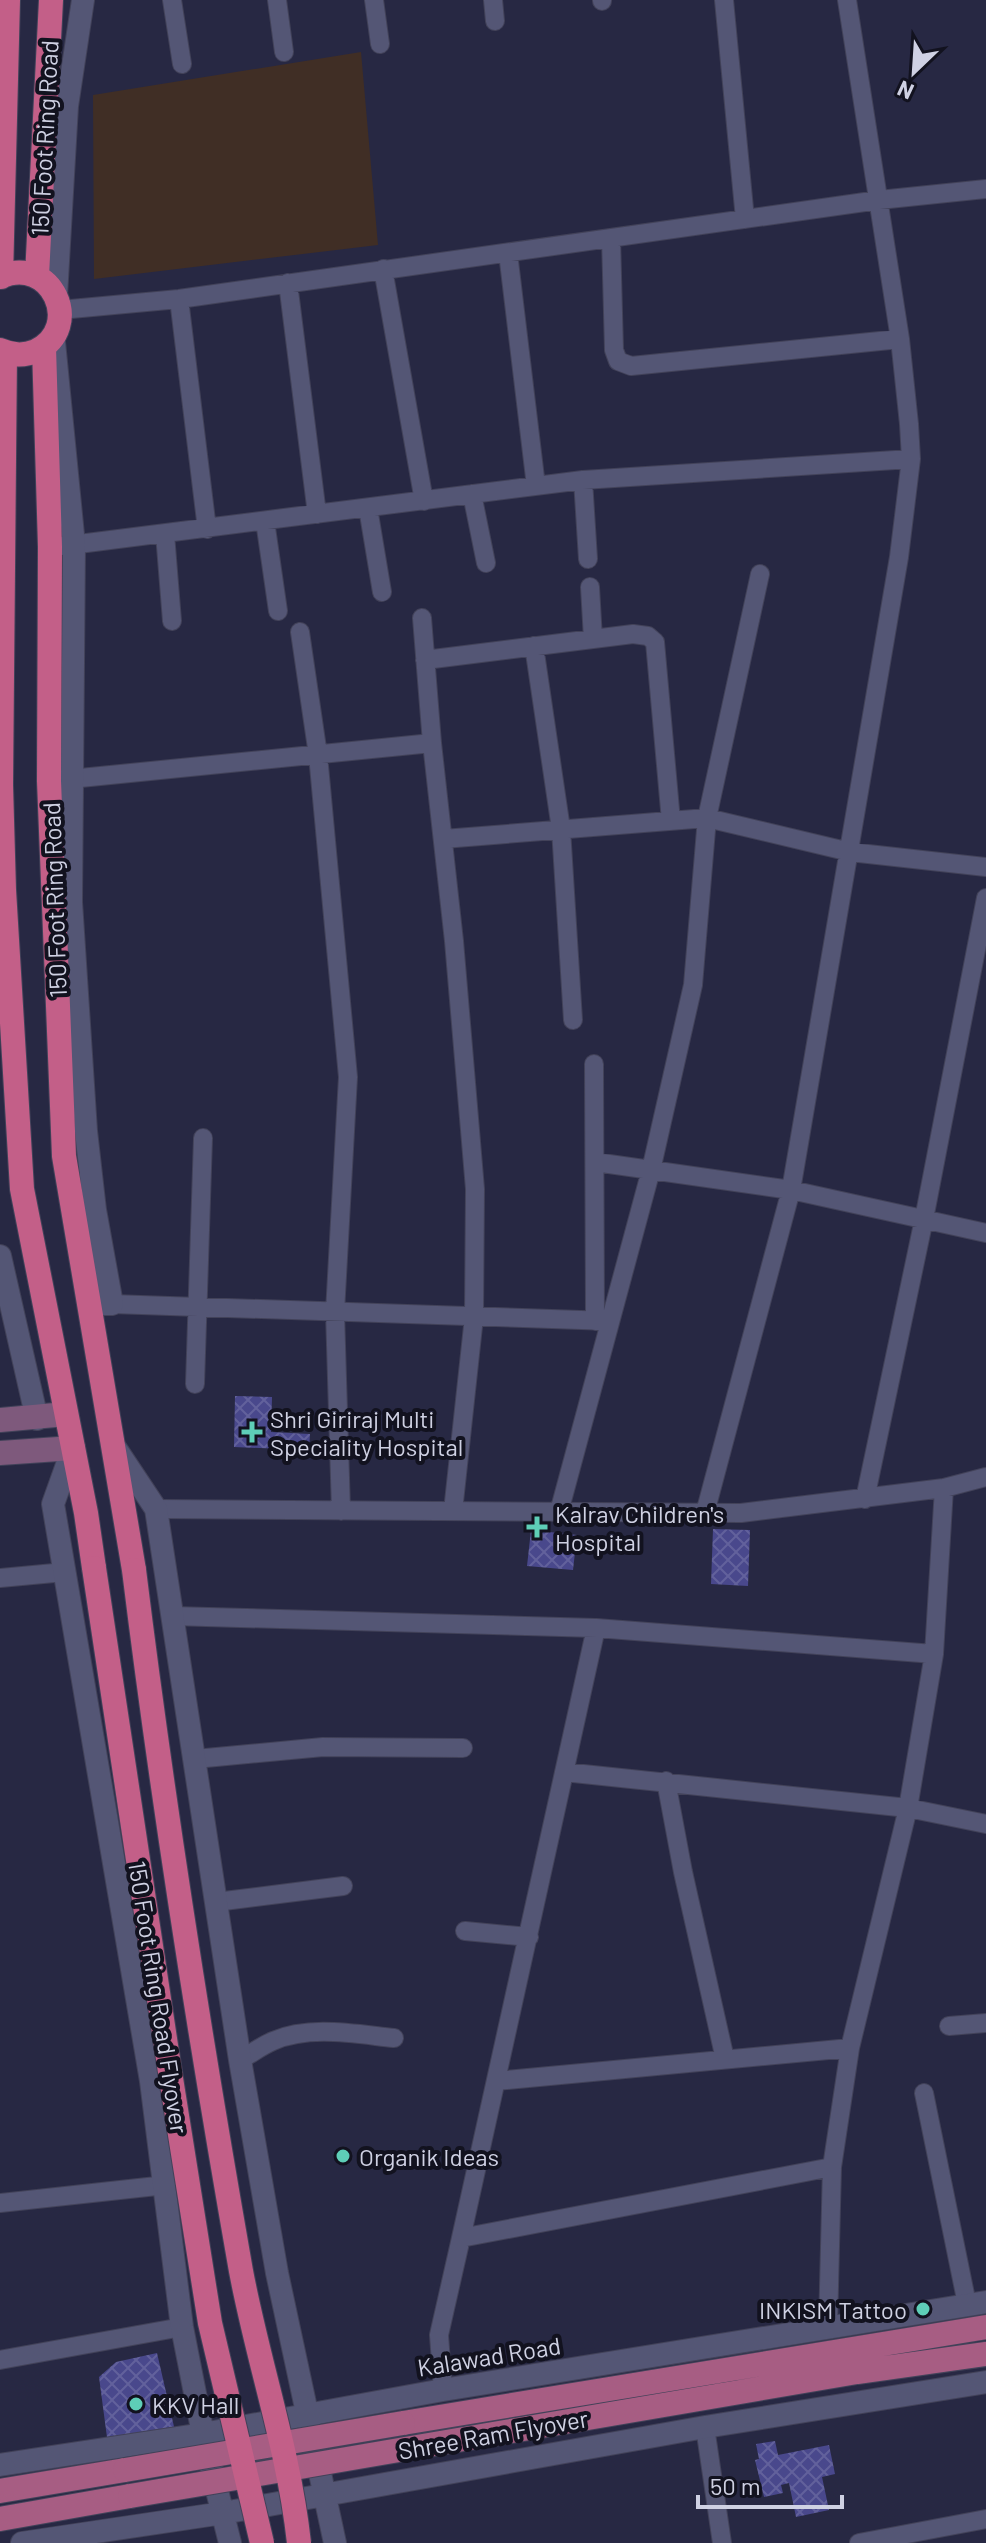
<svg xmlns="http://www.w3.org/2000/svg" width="986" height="2543" viewBox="0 0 986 2543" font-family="Barlow,sans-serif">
  <defs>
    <pattern id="building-cross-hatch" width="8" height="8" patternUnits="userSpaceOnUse" patternTransform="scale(2)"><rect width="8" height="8" fill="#49488c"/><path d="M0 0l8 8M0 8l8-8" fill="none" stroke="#62619c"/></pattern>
  </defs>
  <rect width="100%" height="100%" fill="#272843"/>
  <path fill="#402e25" d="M361,52L378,245L94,279L93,95Z"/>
  <path fill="url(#building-cross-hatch)" d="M235,1396L272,1397L271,1432L310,1434L309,1450L234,1447Z
    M713,1529L750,1530L748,1586L711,1584Z
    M531,1530L577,1535L573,1570L527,1566Z
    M157,2353L175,2431L108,2445L99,2377L116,2362Z
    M775,2441L778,2455L829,2445L835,2474L822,2477L829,2510L796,2517L789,2483L781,2485L783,2493L764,2497L755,2460L759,2459L756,2444Z"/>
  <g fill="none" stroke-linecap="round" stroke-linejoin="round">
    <g stroke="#424259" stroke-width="20">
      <path id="minor" d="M172,0L182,64
        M277,0L284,52
        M374,0L380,44
        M493,0L495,21
        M602,0V1
        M724,0L745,219
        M611,238L614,350L618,361L631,366L900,339
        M508,253L536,486
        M383,269L424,501
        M288,283L317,514
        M179,299L207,529
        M60,310L179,299L879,200L986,189
        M583,480L588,559
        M472,494L486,563
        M368,508L382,592
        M265,521L278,611
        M165,534L172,621
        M63,546L583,480L911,459
        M590,587L593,639
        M422,618L432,743L454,941L475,1189L474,1317L453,1511
        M300,632L318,755L348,1077L335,1312L341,1511
        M534,646L561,829L573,1020
        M425,660L633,634L648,636L655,642L671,821
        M60,780L432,743
        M443,839L707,818L850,852L986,867
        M594,1064L595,1321
        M595,1162L791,1190L986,1233
        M112,1304L610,1321
        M195,1384L203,1138
        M865,1499L924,1219L986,898
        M156,1509L741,1513L944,1488L986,1477
        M559,1512L651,1170L693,985L707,818L760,574
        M705,1513L791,1190L899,557L911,459L909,424L900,339L847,0
        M0,1578L65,1572
        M172,1616L596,1628L461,2238L832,2167
        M596,1628L934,1654
        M195,1759L323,1747L463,1748
        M564,1772L908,1808L986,1824
        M666,1781L683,1872L725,2059
        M216,1902L343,1886
        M465,1931L529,1937
        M949,2026L986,2023
        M240,2060C251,2054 261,2046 273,2041C310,2025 355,2034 394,2038
        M496,2081L850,2048
        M924,2093L967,2304
        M0,2203L166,2185
        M828,2326L832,2167L850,2048L908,1808L934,1654L944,1488
        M0,2360L182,2327
        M443,2390L439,2335L461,2238
        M705,2427L722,2543
        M859,2543L986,2519"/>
    </g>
    <g stroke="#424259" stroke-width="24">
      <path id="tertiary" d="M56,296L67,106L83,0
        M54,342L74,545L71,902L86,1131L95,1210L112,1304H90
        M0,1256L37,1419
        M73,1448L53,1504L151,2081L182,2327L203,2434L230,2543
        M116,1449L156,1509L240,2060L277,2273L335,2543
        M0,2465L203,2434L443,2390L986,2302
        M22,2543L223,2513L705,2427L986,2382"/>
    </g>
    <g stroke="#424259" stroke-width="26">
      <path id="secondary" d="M0,1420L66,1414
        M0,1453L73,1448"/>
    </g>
    <g stroke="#424259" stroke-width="26">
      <path id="primary" d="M403,2423L986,2327
        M405,2449L857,2372L986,2354
        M0,2491L125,2470
        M0,2519L130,2496"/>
    </g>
    <g stroke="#424259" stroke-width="26">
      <path id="trunk" d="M37,276L51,0
        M0,277C51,254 85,327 36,351C24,356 11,355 0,350
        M1,277L8,0
        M44,347L50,547L49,781L64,1156L134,1570
        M5,352L1,785L4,890L22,1189L86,1513L94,1568"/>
    </g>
    <use href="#minor" stroke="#545675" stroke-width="18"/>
    <use href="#tertiary" stroke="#545675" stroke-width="22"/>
    <use href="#secondary" stroke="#7e597c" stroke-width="24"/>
    <use href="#primary" stroke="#a75d83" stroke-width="24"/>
    <use href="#trunk" stroke="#c35f88" stroke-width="24"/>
    <g stroke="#424259" stroke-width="26" stroke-linecap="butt">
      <path id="primary-bridge" d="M125,2470L403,2423
        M130,2496L405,2449"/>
    </g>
    <g stroke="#424259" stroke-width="26" stroke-linecap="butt">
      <path id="trunk-bridge" d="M94,1568L170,2072L210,2323L262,2543
        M134,1570C163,1805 200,2038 241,2271C258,2362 289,2450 299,2543"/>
    </g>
    <use href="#primary-bridge" stroke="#a75d83" stroke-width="24"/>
    <use href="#trunk-bridge" stroke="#c35f88" stroke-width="24"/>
  </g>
  <g fill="#5eceb7" stroke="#12121f" stroke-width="3">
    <path d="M248 1420h8v8h8v8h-8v8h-8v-8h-8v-8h8z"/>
    <path d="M533 1515h8v8h8v8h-8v8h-8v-8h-8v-8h8z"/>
    <circle cx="343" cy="2156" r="8"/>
    <circle cx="923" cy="2309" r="8"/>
    <circle cx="136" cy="2404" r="8"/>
  </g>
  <g text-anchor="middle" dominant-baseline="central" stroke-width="8" stroke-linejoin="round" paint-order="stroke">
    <g font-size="24" fill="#cfd1e3" stroke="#12121f">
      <text transform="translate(44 138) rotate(-87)">150 Foot Ring Road</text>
      <text transform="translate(54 900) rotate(-92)">150 Foot Ring Road</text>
      <text transform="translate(159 1997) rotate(81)">150 Foot Ring Road Flyover</text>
      <text transform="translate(489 2356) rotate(-9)">Kalawad Road</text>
      <text transform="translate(493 2434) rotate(-10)">Shree Ram Flyover</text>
    </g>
    <g font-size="24" fill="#cfd1e3" stroke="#12121f" text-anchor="start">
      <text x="270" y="1418">Shri Giriraj Multi<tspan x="270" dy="28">Speciality Hospital</tspan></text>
      <text x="555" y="1513">Kalrav Children's<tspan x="555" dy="28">Hospital</tspan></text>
      <text x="359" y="2156">Organik Ideas</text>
      <text x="907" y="2309" text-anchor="end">INKISM Tattoo</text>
      <text x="152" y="2404">KKV Hall</text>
    </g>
  </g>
  <g transform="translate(914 72) rotate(205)" stroke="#12121f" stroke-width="6" paint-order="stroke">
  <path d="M0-6L14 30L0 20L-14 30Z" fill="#cfd1e3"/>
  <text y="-12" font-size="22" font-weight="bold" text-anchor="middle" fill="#cfd1e3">N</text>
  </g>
  <path d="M698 2495v12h144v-12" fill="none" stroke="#cfd1e3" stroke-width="4"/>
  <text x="710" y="2495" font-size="24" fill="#cfd1e3" stroke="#12121f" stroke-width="6" paint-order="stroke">50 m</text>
</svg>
